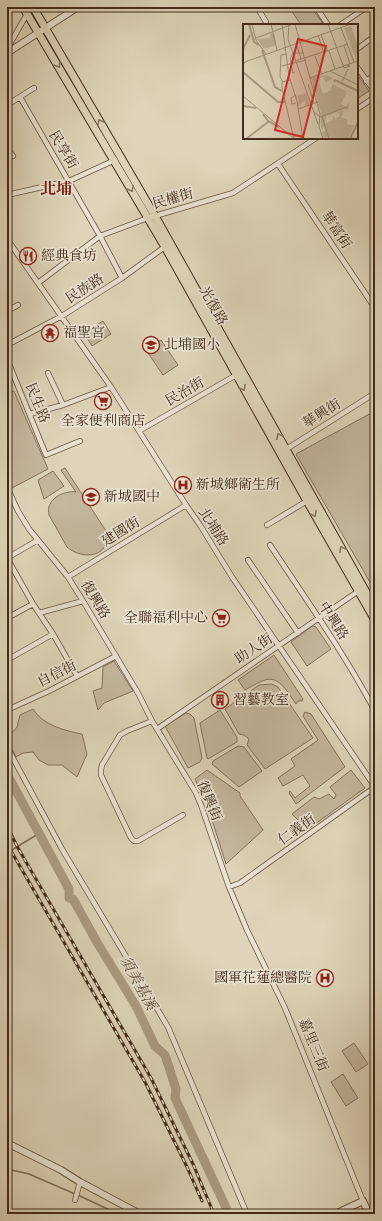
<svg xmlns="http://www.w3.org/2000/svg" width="382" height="1221" viewBox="0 0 382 1221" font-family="'Libre Bodoni','Noto Serif TC',serif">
  <rect width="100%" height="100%" fill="#ddd4b9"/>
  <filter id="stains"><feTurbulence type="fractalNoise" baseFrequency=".005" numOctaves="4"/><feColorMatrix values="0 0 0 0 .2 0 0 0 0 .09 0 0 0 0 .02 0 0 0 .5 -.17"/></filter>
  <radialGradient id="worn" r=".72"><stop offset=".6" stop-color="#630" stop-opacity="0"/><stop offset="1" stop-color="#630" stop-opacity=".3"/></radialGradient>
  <path fill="#c3b79e" stroke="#83725c" d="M289,7H311L324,25H301Z
    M357,74L369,91L357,99Z
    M103,321L111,334L92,346L84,333Z
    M161,340L178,365L163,375L146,350Z
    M14,391L48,469L10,489L7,481V394Z
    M375,411V591L296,454Z
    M65,468L106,531C112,557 83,561 67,547L49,515C45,500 63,490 76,492L61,470Z
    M53,471L64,486L44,499L38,480Z
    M312,626L316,627L331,649L307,666L291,642Z
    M274,655L303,699L302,701H298L296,704C289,695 280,675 265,680C258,682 251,687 245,690L238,680Z
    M114,661L133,691L104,703L98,710L93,691L102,688L103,667Z
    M272,684L278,687L313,738L265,769L247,745L249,739L244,735L239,734L225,709L259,685Z
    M33,709C42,725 66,731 82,734L87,754L77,777L62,765H48L39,760L33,752L23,753L16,757L7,739V725L11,734L17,727L20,715Z
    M220,710L237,737V742L208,759L207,758L200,723Z
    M305,712L311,714L345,767L296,804L289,793L290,791L295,798L310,786L303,775L283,786L278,778L295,766L291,759L318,740L303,716Z
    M186,713L190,714L194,718L202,758L200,762L188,768L165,726Z
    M238,746L244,747L262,771L239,787L212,764L213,761Z
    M207,770L240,793V796L263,830L226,864L208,807L195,779Z
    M351,770L365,788L304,832L296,822L298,820L292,814L314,797L319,799L329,794L334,799L336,795L330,787Z
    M354,1043L368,1064L356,1072L342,1051Z
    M343,1074L358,1098L346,1106L331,1082Z"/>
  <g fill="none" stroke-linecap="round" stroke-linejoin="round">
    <path stroke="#806f59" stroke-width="1.5" d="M7,853L38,834
      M7,1169L29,1174L75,1194
      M78,1195L118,1214"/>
    <path stroke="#a99b83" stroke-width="9" d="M7,774L69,889V898L73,899L98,944L136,1006L155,1046L165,1055L176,1089L175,1098L229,1214"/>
    <g stroke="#6a5642" stroke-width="6">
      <path id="minor" d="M257,7L266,22
        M316,7L328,25
        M374,7L375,9
        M340,25L367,7
        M7,49L27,14
        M357,49L375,36
        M357,67L375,92
        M366,81L375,75
        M20,97L100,236L122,278
        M7,105L34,88
        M357,109L375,97
        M7,148L13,156
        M278,164L375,308
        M7,195L69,181L115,160
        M7,239L111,387L186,505L200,525L232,577L375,787
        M38,283L100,236L148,218L233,193L316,138
        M7,311L18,305
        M7,345L62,316L122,278L166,246
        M7,359L46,455L80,441
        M48,373L63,405
        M30,414L63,405L111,387
        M139,431L238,374
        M285,450L375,393
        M7,487L18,511L29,529L68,577L83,601L138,693L152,721L196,793L201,805L229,887L247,930L285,1008L363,1201
        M267,525L307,501
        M270,545C306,599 344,653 375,711
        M7,558L33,604
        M7,558L38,540
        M248,560L298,633
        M68,577L186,505
        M39,613L83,601
        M7,618L33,604L53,634L77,676
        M7,660L53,634
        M7,710L49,691L116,656
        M152,721L127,731L120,735L102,765L101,770V775L131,838L134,841H138L183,815
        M157,729L360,590
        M7,747L62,849L168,1027L247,1214
        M229,887L240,883L375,787
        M75,1200L80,1182"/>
    </g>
    <g stroke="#6a5642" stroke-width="8">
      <path id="tertiary" d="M7,53L78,7
        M7,1143L61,1170L80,1182L140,1214
        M335,1214L363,1201L369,1214"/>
    </g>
    <g stroke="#432c1b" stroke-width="9">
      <path id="primary" d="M23,7L165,247L307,501L375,620
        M33,7L155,216L375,608"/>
    </g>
    <use href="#minor" stroke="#e9e3d2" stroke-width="4.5"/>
    <use href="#tertiary" stroke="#e9e3d2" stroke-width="6"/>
    <use href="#primary" stroke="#ddd4b9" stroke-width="7"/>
    <g stroke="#432c1b" stroke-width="3">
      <path id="rail" d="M7,826L18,848L151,1078L193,1164L214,1214
        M7,844L145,1082L187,1167L202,1201"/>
    </g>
    <use href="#rail" stroke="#e9e3d2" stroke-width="1.5" stroke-dasharray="4.5" stroke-linecap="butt"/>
  </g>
  <defs><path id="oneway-chevron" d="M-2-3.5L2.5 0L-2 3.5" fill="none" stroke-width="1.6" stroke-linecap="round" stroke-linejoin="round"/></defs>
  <g stroke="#887862">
    <use href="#oneway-chevron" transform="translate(58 65) rotate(59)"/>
    <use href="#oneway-chevron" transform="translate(100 122) rotate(-120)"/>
    <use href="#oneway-chevron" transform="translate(131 189) rotate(60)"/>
    <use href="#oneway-chevron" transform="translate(243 388) rotate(60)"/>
    <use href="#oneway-chevron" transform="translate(279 436) rotate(-119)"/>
    <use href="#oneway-chevron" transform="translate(314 514) rotate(60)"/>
    <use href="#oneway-chevron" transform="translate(342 549) rotate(-119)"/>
  </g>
  <defs>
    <g id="restaurant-ring" transform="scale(0.9)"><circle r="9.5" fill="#e9e3d2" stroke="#8f2418" stroke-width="1.5"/><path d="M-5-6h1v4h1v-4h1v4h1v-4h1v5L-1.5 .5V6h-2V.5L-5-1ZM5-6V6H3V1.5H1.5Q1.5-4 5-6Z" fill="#8f2418"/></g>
    <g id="temple-ring" transform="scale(0.9)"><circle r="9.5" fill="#e9e3d2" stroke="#8f2418" stroke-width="1.5"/><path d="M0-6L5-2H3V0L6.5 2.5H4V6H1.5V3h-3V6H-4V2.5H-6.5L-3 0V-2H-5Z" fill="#8f2418"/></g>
    <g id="school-ring" transform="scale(0.9)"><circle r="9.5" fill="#e9e3d2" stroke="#8f2418" stroke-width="1.5"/><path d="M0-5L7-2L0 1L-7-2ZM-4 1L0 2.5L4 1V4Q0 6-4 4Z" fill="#8f2418"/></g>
    <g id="supermarket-ring" transform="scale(0.9)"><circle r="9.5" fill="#e9e3d2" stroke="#8f2418" stroke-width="1.5"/><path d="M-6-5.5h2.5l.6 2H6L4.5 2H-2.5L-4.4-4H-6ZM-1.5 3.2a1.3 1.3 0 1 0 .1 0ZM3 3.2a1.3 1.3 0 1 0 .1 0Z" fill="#8f2418"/></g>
    <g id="hospital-ring" transform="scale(0.9)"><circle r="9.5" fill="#e9e3d2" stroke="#8f2418" stroke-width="1.5"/><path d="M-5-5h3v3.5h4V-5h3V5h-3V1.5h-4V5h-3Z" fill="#8f2418"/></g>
    <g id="building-ring" transform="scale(0.9)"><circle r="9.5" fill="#e9e3d2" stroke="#8f2418" stroke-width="1.5"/><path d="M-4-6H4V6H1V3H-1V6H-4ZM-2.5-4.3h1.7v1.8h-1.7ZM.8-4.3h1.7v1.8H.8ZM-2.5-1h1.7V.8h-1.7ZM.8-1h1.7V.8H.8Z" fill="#8f2418"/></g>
  </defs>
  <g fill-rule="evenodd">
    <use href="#restaurant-ring" x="28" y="256"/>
    <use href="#temple-ring" x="50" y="333"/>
    <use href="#school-ring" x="151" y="345"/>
    <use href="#supermarket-ring" x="103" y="401"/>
    <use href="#hospital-ring" x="183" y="485"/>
    <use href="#school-ring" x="91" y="497"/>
    <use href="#supermarket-ring" x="221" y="618"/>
    <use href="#building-ring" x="220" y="700"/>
    <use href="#hospital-ring" x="325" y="978"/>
  </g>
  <g text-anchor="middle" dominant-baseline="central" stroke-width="3.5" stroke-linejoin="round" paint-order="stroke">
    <g font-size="14" fill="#432c1b" stroke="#e9e3d2">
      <text transform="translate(63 150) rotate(59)">民享街</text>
      <text transform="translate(173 199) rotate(-16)">民權街</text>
      <text transform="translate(336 230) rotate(56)">華富街</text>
      <text transform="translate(85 289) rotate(-33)">民族路</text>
      <text transform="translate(213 306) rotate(61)">光復路</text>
      <text transform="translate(185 392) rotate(-30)">民治街</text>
      <text transform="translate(37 403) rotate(68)">民生路</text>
      <text transform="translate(322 414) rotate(-32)">華興街</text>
      <text transform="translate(213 527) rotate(57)">北埔路</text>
      <text transform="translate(121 532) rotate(-32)">建國街</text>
      <text transform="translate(95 600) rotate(59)">復興路</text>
      <text transform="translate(333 621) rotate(57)">中興路</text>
      <text transform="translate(254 649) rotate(-34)">助人街</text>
      <text transform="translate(57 674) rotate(-27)">自信街</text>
      <text transform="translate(209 801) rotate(67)">復興街</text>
      <text transform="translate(297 830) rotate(-35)">仁義街</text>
      <text transform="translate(313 1045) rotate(68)">嘉里三街</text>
    </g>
    <g font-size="14" fill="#432c1b" stroke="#e9e3d2" text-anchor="start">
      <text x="41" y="256">經典食坊</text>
      <text x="63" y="333">福聖宮</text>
      <text x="164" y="345">北埔國小</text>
      <text x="103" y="421" text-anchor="middle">全家便利商店</text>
      <text x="196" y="485">新城鄉衛生所</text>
      <text x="104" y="497">新城國中</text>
      <text x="208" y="618" text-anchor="end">全聯福利中心</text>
      <text x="233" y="700">習藝教室</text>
      <text x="312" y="978" text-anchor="end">國軍花蓮總醫院</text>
    </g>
    <g font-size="15" font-style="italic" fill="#5c4835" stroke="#e9e3d2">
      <text transform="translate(138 983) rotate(61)">須美基溪</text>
    </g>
    <g font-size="16" font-weight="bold" fill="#7a1f14" stroke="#e9e3d2">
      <text x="56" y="189">北埔</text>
    </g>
  </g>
  <g transform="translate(243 24)">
    <rect width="115" height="115" fill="#ddd4b9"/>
    <path d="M108,2L115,23L113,35L101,4ZM28,9H31L33,21L21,25L14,15L27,14ZM83,51L90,54L83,59L80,53L78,54L76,57L80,70L88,66L89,60L104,68L98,80L103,83L106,78V85L79,92L68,54ZM63,69L67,80L62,82V76L55,83L56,75L53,72ZM102,85L98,93L105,96L104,100L111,101L105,115L80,113L79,108L82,107L81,103L78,104V93ZM94,88L97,92L92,95L90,92V96L82,100L83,92Z" fill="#c3b79e" fill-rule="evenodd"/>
    <path fill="none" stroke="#a99b83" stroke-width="2" d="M6,0L11,18L16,21M0,25L7,11M19,26L32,63L39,67M0,48L35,78H42M91,58L92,56L115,67M0,82L13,84M20,90L25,97L36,103M3,115L25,98M107,115L115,98"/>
    <path fill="none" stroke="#9f917a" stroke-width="1" d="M9,0L13,16L23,30M28,0L34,26M39,0L46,52L54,77L60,115M46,0L45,15L75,100M52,0L77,90L76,102L80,115M85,0L101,44L107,42L104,41M98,4L111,38M78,10L84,28M75,11L81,29M13,14L50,0M54,22L58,35M101,22L107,40M86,27L92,45M72,32L79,50M52,37L105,20M0,41L2,38L108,0M39,42L63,36M87,47L115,61M52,49H50L47,35L50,29H61M67,54L115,37M47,56L39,58V64L51,115M99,57L105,45M40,58L37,53L38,31L43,30M65,60L71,79M53,71L48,74L49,80L53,79M0,72L49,113L59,111M55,85L75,78M71,88L77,93L104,83M79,92L86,115"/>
    <path fill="#d62828" fill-opacity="0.15" stroke="#d62828" stroke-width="2" d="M55,15L83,22L60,113L32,106Z"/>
    <rect width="115" height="115" fill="none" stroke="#432c1b" stroke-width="2"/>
  </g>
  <rect width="382" height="1221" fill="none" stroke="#ddd4b9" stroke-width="24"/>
  <rect x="8" y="8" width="366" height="1205" fill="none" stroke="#432c1b" stroke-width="2"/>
  <rect x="12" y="12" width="358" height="1197" fill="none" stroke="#432c1b"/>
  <rect width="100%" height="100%" filter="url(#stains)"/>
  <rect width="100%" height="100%" fill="url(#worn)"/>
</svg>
